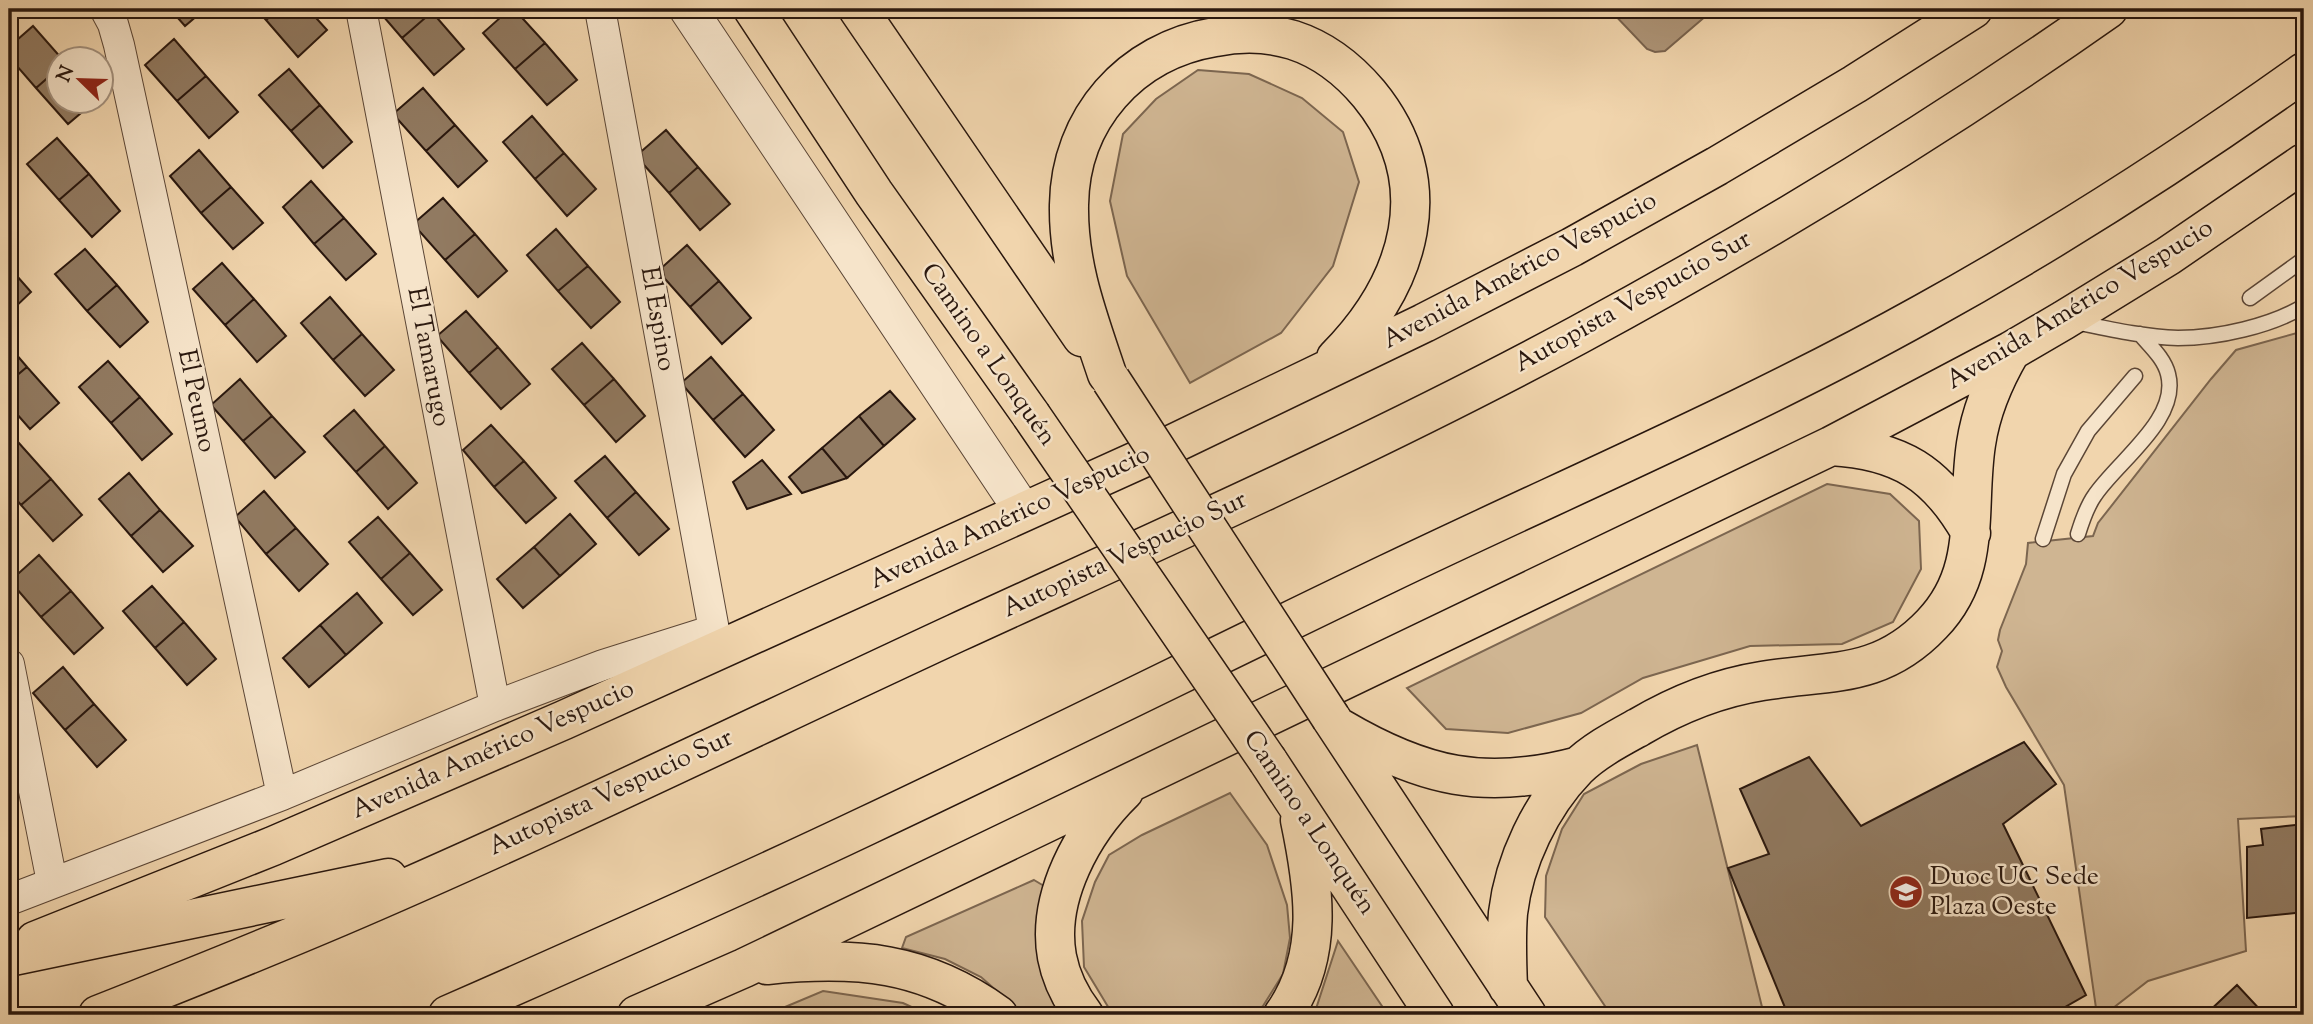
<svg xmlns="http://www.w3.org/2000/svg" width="2313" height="1024" viewBox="0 0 2313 1024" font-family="'Sorts Mill Goudy',serif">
  <rect width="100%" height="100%" fill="#f1d5ad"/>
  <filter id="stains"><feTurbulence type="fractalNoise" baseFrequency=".00286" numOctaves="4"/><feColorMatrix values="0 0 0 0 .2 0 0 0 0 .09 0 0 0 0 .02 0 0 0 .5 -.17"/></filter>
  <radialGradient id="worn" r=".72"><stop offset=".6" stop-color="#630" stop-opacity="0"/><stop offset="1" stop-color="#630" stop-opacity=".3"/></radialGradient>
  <path fill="#cfb592" stroke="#7c6650" stroke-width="2" d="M1198,70L1249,74L1302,98L1343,132L1359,182L1333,266L1281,333L1190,383L1127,276L1110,201L1123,134L1156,99Z
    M2304,331V816L2238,819L2246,951L2148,981L2104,1015H2097L2064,785L2006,687L1997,667L2002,651L1998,640L2000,630L2026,564L2028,543L2093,536L2098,523L2211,379L2236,350Z
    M1827,484L1890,494L1919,521L1921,569L1893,622L1842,644L1750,646L1643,678L1581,713L1508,733L1446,729L1407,688Z
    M1697,745L1764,1015H1611L1545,917L1546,876L1562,829L1584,794L1641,764Z
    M1230,793L1267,845L1287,905L1290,938L1283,974L1263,1006L1251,1015H1113L1084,967L1082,921L1095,882L1109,855L1142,835Z
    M1034,880L1044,886C1043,928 1034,980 1062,1015H1024L981,977L945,959L902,948L906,937Z
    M1338,941L1388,1015H1314Z
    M823,991L903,1003L929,1015H766Z"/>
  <path fill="#ad9477" stroke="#78624d" stroke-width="2" d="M1609,9H1714L1665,51L1655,52L1647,49Z"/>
  <path fill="#917a61" stroke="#29170e" stroke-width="2" d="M170,9H205L185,26Z
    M256,9H279L266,20Z
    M279,9H308L327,30L298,57L266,20Z
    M377,9H429L432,12L402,38Z
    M510,9H514L545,43L515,69L483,33Z
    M432,12L464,49L434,75L402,38Z
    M33,26L63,60H60V67L36,88L9,57V47Z
    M174,39L206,76L177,101L145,65Z
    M545,43L577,80L547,105L515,69Z
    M60,67V102H94L68,124L36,88Z
    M289,69L320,105L291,131L259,95Z
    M206,76L238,112L209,138L177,101Z
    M423,88L455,125L426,151L393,114Z
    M320,105L352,142L323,168L291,131Z
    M532,116L564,153L535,179L503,142Z
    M455,125L487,161L458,187L426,151Z
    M666,130L698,167L669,193L636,156Z
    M57,138L89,174L59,200L27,164Z
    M199,150L231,187L201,213L170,176Z
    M564,153L596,189L567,216L535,179Z
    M698,167L730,204L700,230L669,193Z
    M89,174L120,211L92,237L59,200Z
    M311,181L344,218L314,244L283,207Z
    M231,187L263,223L233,249L201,213Z
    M443,198L475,234L445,260L413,224Z
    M344,218L376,254L346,280L314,244Z
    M556,229L588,266L558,291L527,255Z
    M475,234L507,271L478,297L445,260Z
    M687,245L719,281L690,307L658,271Z
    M85,249L117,285L87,311L55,274Z
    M222,263L254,299L225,325L193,289Z
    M588,266L620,302L591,328L558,291Z
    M9,267L31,292L9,313Z
    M719,281L751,318L722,344L690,307Z
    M117,285L148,322L120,347L87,311Z
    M330,297L362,334L333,360L301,323Z
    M254,299L286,336L257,362L225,325Z
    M466,311L498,347L469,373L437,336Z
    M362,334L394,370L365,396L333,360Z
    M582,343L614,379L584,405L552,369Z
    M9,346L27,367L9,382Z
    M498,347L530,384L501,409L469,373Z
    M711,357L743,394L713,420L681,383Z
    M108,361L140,397L111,423L79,387Z
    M27,367L59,403L30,429L9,405V382Z
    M240,379L272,416L243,441L211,405Z
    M614,379L645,416L616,442L584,405Z
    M890,391L915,419L884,446L859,416Z
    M743,394L774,430L745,457L713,420Z
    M140,397L172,434L142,460L111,423Z
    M354,410L385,446L356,472L324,436Z
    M272,416L305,452L275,478L243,441Z
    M859,416L884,446L847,478L822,448Z
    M491,425L524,461L494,487L463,450Z
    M18,442L51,479L21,505L9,491V451Z
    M385,446L417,483L388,509L356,472Z
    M822,448L847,478L802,493L789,477Z
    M605,456L636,492L607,518L575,481Z
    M762,460L791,494L747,509L733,482Z
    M524,461L556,498L526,523L494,487Z
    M129,473L160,510L131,536L99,499Z
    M51,479L82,515L53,541L21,505Z
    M264,491L296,528L266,554L235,517Z
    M636,492L669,529L639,555L607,518Z
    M160,510L193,546L163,572L131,536Z
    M570,514L596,544L560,576L534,547Z
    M378,517L410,553L381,579L349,542Z
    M296,528L328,564L299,591L266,554Z
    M534,547L560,576L523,608L497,579Z
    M410,553L442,590L413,615L381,579Z
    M39,555L71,591L41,617L10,581Z
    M152,586L184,622L155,648L123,611Z
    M71,591L103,628L74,654L41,617Z
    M357,593L382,623L346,655L320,625Z
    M184,622L216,659L187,685L155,648Z
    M320,625L346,655L309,687L283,658Z
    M63,667L94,704L65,730L33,693Z
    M94,704L126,740L97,767L65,730Z
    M2024,742L2056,784L2003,824L2086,995L2051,1015H1788L1728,868L1769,854L1740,789L1809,757L1861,826Z
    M2304,824V912L2247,918V847L2263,845L2261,829Z
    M2237,985L2265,1015H2205Z"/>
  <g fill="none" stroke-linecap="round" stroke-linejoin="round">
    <g stroke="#5b4636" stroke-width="17">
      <path id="service" d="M2250,298L2304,259
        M2075,322C2109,329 2144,337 2178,338C2218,338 2271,326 2304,306
        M2078,534C2082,521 2087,506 2095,495C2118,461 2180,419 2168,374C2164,358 2150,346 2140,334
        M2043,539L2064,474L2088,431L2135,376"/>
    </g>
    <g stroke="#5b4636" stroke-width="32">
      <path id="minor" d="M105,9L113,24L119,45L282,795
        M361,9L495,706
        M9,664L52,882
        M9,900L282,795L495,706L603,665L714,630L600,9"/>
    </g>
    <g stroke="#5b4636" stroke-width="39">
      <path id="tertiary" d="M688,9L1023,511"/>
    </g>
    <g stroke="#29170e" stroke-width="41">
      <path id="primary" d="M753,9L874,193L1031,415
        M858,9L1082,337
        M1107,374C1088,317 1068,266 1069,205C1070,119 1130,51 1215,37C1241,32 1267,32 1293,40C1324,50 1348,69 1369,94C1442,183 1410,283 1336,358
        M1831,446C1900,450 1937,473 1971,533
        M1331,718L1527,1015
        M1340,728C1423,777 1485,791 1579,766
        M1268,761L1435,1015
        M35,941L273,846L564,720L1154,453L1424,323L1572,247L1717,166L1855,84L1973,9
        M767,965C856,956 924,961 998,1015
        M1508,987C1507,963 1506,938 1508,913C1514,861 1541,805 1577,768C1594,751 1619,738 1639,727C1678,704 1718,688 1762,681C1830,670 1880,679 1932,624C1983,571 1966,509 1976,444C1981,410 1994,380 2011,351
        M637,1015L744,968L1831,446L2011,351L2064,320L2168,256L2304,163
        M1084,1015C1071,998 1061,978 1057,957C1046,897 1083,831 1124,791
        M1283,1015C1325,956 1314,887 1300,820"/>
    </g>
    <g stroke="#29170e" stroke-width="41">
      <path id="motorway" d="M9,957L388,878
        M98,1015C179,983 259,951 339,917C547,828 751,728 956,633C1165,537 1376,444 1578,335C1761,236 1939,128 2108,9
        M448,1015C589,953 729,891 868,825C1042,743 1214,657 1387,574C1566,488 1750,410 1924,313C2056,240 2182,159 2304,72"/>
    </g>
    <use href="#service" stroke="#f6e4ca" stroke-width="14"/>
    <use href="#minor" stroke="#f6e4ca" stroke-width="30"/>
    <use href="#tertiary" stroke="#f6e4ca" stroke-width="37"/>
    <use href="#primary" stroke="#f1d5ad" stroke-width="38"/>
    <use href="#motorway" stroke="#f1d5ad" stroke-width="38"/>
    <g stroke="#29170e" stroke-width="41" stroke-linecap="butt">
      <path id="primary-bridge" d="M1111,380L1331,718
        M1031,415L1268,761"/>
    </g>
    <use href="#primary-bridge" stroke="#f1d5ad" stroke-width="38"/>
  </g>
  <defs>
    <g id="university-disc" transform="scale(1.75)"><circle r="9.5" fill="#8f2418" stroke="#f6e4ca"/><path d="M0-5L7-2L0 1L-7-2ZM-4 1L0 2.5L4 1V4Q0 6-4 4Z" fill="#fff"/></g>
  </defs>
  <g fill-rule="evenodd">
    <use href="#university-disc" x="1906" y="892"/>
  </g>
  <g text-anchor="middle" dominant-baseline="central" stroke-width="5" stroke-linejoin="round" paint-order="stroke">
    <g font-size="26" fill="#29170e" stroke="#f6e4ca">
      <text transform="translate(1520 271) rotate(-28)">Avenida Américo Vespucio</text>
      <text transform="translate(1633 302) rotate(-29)">Autopista Vespucio Sur</text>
      <text transform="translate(2080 305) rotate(-31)">Avenida Américo Vespucio</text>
      <text transform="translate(657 319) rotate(80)">El Espino</text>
      <text transform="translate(988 355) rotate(55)">Camino a Lonquén</text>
      <text transform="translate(428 357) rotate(79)">El Tamarugo</text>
      <text transform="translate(196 401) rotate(78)">El Peumo</text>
      <text transform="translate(1010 518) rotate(-25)">Avenida Américo Vespucio</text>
      <text transform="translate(1125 555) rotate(-25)">Autopista Vespucio Sur</text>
      <text transform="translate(493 750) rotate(-24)">Avenida Américo Vespucio</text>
      <text transform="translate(611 793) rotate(-25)">Autopista Vespucio Sur</text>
      <text transform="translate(1309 823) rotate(56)">Camino a Lonquén</text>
    </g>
    <g font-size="26" fill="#29170e" stroke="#f6e4ca" text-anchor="start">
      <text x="1930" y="877">Duoc UC Sede<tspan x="1930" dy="30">Plaza Oeste</tspan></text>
    </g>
  </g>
  <rect width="2313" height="1024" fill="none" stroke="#f1d5ad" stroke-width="35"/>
  <rect x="10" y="10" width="2292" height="1003" fill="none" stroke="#29170e" stroke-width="3.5"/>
  <rect x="18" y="18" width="2278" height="989" fill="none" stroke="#29170e" stroke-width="2"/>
  <g transform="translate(80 80) rotate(293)"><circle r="33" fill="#f6e4ca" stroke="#a4927f" stroke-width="2"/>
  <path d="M0-5L12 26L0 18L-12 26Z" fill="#8f2418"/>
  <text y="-10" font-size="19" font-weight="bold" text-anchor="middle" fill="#29170e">N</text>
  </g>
  <rect width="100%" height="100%" filter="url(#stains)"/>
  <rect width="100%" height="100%" fill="url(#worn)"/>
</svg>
